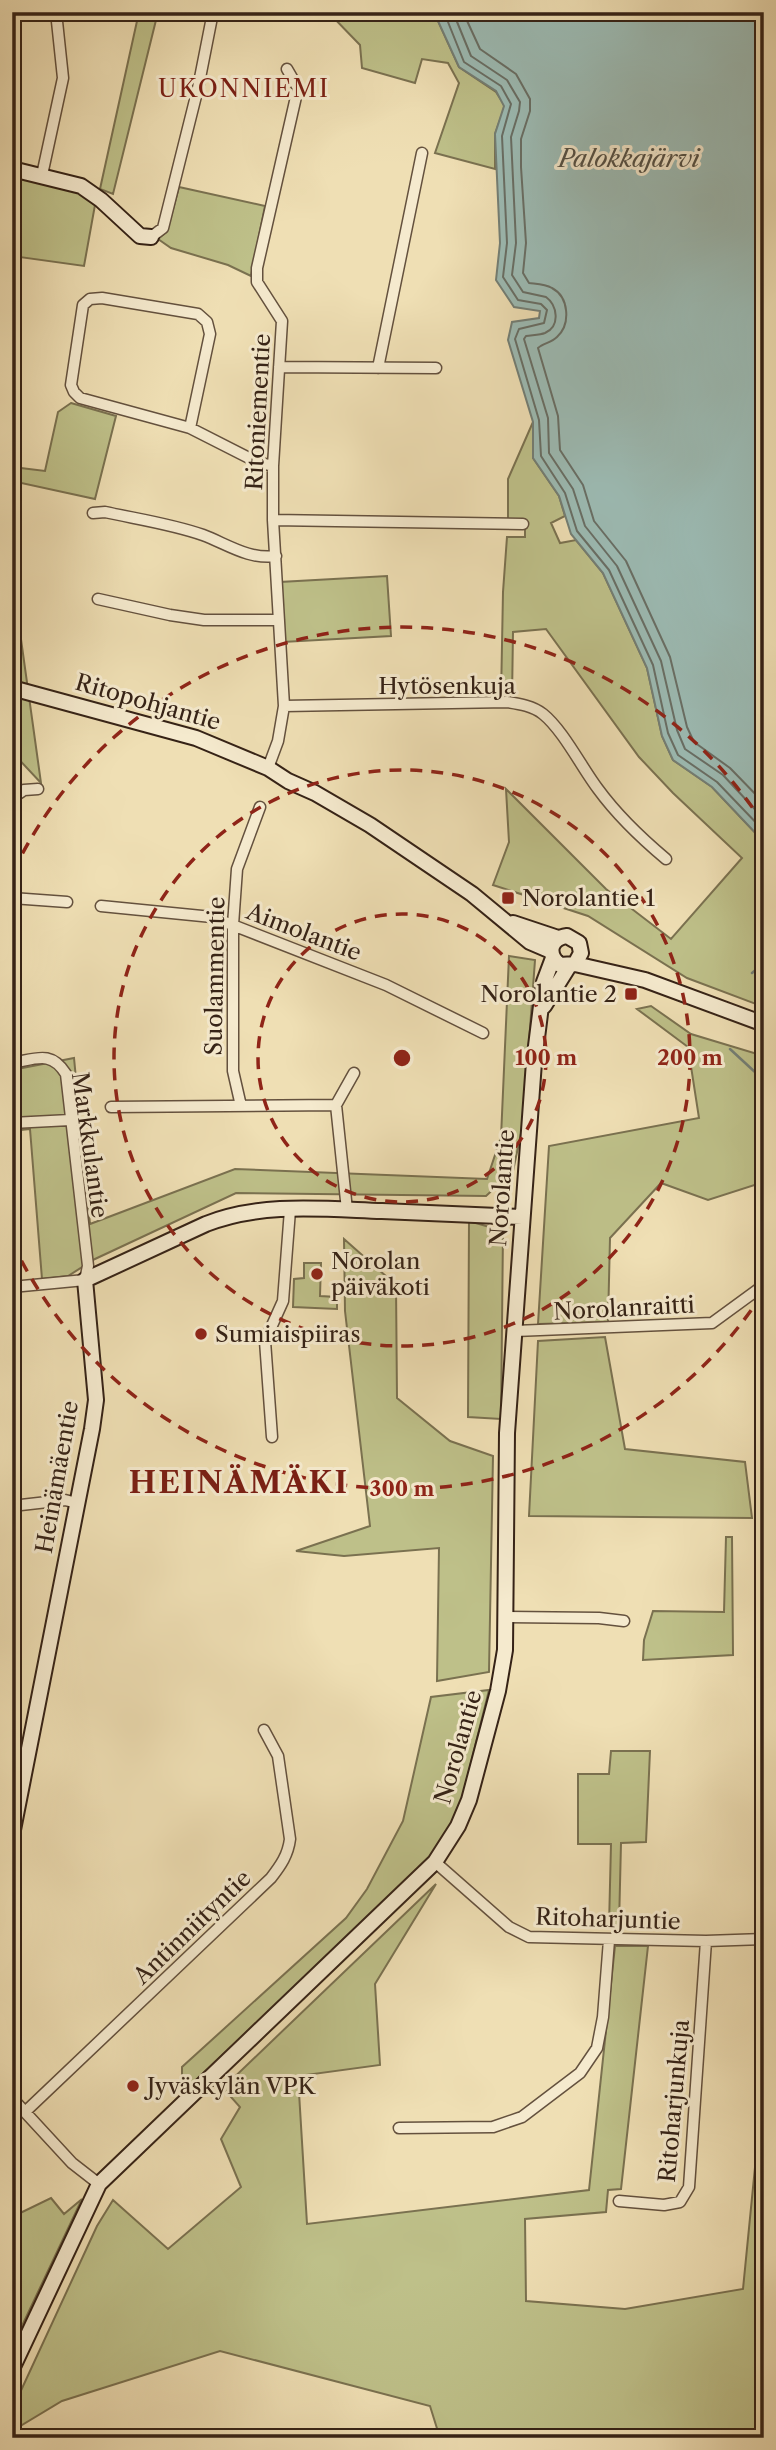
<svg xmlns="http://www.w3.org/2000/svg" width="776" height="2450" viewBox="0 0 776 2450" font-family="'Libre Caslon Text',serif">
  <rect width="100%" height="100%" fill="#efdfb4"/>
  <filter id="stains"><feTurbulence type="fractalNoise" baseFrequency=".00286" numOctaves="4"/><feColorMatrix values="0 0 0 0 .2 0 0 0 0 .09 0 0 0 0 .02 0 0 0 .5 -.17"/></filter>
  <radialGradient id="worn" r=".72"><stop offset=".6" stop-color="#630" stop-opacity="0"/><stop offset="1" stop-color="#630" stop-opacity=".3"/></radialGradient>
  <path fill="#bec089" stroke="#7a7150" stroke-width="2" d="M139,12H158L113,194L100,189Z
    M328,12H437L438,21L459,67L496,92L505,106L495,134V169L435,153L459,83L448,63L422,59L415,83L362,68L360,45Z
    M12,173L80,193L95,205L84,266L12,256Z
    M179,187L265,206L251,276L228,265L171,248L158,239L167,231Z
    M71,403L116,416L95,499L12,481V467L45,471L58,412Z
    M533,422V458L559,496L565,516L551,523L560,543L576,540L603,573L647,668L662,736L673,760L712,787L764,842V1007L687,978L588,916L493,885L509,842L506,789L606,889L671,939L742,858L673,793L639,757L546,629L513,632L512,698H501L503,592L507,537H525V525L508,520V479Z
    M12,543L19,625L41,783L12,752Z
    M387,576L391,636L283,642L280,582Z
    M509,956L535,960L523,1124L513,1171L486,1196L236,1193L95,1259L68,1276L42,1279L30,1129L12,1131V1070L74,1058L90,1224L235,1169L487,1179L501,1137Z
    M651,1006L691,1034L764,1056V1182L708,1200L661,1183L610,1238L608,1322L538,1324L549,1146L699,1118L688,1047L637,1009Z
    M469,1221L503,1231L501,1419L468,1417Z
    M344,1239L396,1285L397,1398L450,1441L493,1456L489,1672L437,1681L439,1548L344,1556L296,1551L370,1526L345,1311Z
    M304,1263H321L320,1296L337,1297V1309L293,1307L294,1279L304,1278Z
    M605,1337L625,1449L745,1462L752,1518L529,1516L538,1341Z
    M726,1537H732L733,1655L643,1660L644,1640L653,1611L724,1612Z
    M489,1690L462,1799L453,1824L431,1859L182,2093V2067L346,1918L367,1889L403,1821L431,1697Z
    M611,1751H650L646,1842L621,1843L619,1926H609L611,1844H578V1774H609Z
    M436,1884L375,1984L380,2065L298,2076L307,2224L589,2190L615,1946H648L621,2189L608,2190L606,2212L525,2219L526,2301L625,2309L743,2289L764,2076V2438H440L430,2406L220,2351L62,2401L12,2431V2410L97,2226L113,2200L168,2249L241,2187L221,2139L240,2107L223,2088Z
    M51,2198L64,2214L82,2199L12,2347V2217Z"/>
  <path fill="#9cbbb4" stroke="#737e75" stroke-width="2" d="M437,12H764V842L712,787L673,760L662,736L647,668L603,573L571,534L559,496L533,458V422L508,340L512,322L539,318L540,311L514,307L496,280L500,243L495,134L504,106L496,91L459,67L438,21Z"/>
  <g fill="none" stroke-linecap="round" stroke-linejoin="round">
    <path stroke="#686e65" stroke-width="2" d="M444,12L464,62L501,86L511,104L502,136L507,243L503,277L518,300L541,304L547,310L544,323L519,329L515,339L539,420L541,456L565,493L577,531L609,570L653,665L668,733L678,755L717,782L764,831
      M453,12L471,56L507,80L520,102L519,111L511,137L516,243L512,275L523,292L546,297C557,305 561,326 545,333C540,335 532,335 526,336L524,339L548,418L549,453L573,489L585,526L617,566L661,661L677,730L685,749L723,775L764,819
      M463,12L480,49L516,74L530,99V111L521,139V167L526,243L523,273L529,283C537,284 545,284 552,288C569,297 571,324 557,337C551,343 543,343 538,348L558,416L560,450L583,485L594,521L626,561L670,657L687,727L694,742L730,768L764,803"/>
    <path stroke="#737e75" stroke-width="2.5" d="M752,973L764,963
      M730,1049L756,1073L764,1087"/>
    <g stroke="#64513e" stroke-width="13">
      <path id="street" d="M42,175L63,78L56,12
        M151,237L163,228L198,88L213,12
        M279,367L436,368
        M378,368L422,153
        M190,428L210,334L207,322L198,314L102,298L90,299L83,305L71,385L74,392L80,398L190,428L257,462L273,466
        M93,513L105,512C137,519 172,524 203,535C227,544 249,560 276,556
        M273,520L523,524
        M98,599L170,615L204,620H279
        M284,706L507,702C520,704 533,706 543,714C563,730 582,768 598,789C617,815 641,838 666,859
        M268,768L278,741L284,706L273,520V466L282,321L257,282V268L298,88L287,69
        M12,798L24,790L38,789
        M12,898L67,902
        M101,906L212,917L386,985L483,1033
        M12,1063C36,1059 51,1050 66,1074L88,1266L85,1280L12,1287
        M241,1106L233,1071V925L237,869L260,807
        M111,1107L336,1105
        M12,1123L70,1120
        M347,1210L336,1105L354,1073
        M515,1331L712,1323L764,1285
        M272,1437L265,1341L283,1301L290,1210
        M12,1506L65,1500L77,1503
        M506,1617L599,1618L624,1621
        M435,1862L509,1927L529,1937L706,1941L764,1939
        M12,2098L72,2163L99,2184
        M25,2112L271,1878C281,1865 288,1855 290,1839L278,1756L264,1730
        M399,2128L493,2127L522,2117L580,2073L597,2048L603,2017L609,1940
        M619,2201L664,2205L680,2202L689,2187L706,1941"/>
    </g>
    <g stroke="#352216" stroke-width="18">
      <path id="secondary" d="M12,169L81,186L101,200L140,236L151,237
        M12,688L196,738L268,768L288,781L315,793L370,825L472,894L530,942L551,951
        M513,923L558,938
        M575,964L581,953L579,943L567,936C550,938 546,954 560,965L575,964L645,980L764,1024
        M544,1006L569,966
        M12,1835L92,1429L96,1400L85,1280L206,1224C261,1202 324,1209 382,1211C429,1213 475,1215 522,1217
        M12,2369L99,2184L435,1862L458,1826L469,1800L498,1691L505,1650L507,1433L534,1062L544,982L553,958"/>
    </g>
    <use href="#street" stroke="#f5eace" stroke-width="10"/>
    <use href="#secondary" stroke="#f5eace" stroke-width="14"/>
  </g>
  <g fill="none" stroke="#8f2418" stroke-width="3.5" stroke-dasharray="12 9">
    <circle cx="402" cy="1058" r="144"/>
    <circle cx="402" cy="1058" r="288"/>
    <path d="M763 1293A431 431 0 0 1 13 1244M13 872A431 431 0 0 1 763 823"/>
  </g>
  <g fill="#8f2418" stroke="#f5eace" stroke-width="2.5">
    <rect x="501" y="891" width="14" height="14" rx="3.5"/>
    <rect x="624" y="987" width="14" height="14" rx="3.5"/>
    <circle cx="317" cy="1274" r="7"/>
    <circle cx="201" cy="1334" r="7"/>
    <circle cx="133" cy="2086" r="7"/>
  </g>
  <g text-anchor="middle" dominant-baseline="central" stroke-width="6" stroke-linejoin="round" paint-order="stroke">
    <g font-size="23" fill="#352216" stroke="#f5eace">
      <text transform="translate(258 412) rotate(-87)">Ritoniementie</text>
      <text x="447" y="686">Hytösenkuja</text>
      <text transform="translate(148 702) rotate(16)">Ritopohjantie</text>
      <text transform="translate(304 932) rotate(21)">Aimolantie</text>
      <text transform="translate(215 976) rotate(-89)">Suolammentie</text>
      <text transform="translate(90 1145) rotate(82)">Markkulantie</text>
      <text transform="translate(502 1188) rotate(-86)">Norolantie</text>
      <text transform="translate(624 1308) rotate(-3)">Norolanraitti</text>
      <text transform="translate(57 1477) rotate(-80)">Heinämäentie</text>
      <text transform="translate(458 1747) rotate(-74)">Norolantie</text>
      <text transform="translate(608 1919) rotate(2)">Ritoharjuntie</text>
      <text transform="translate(192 1927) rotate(-44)">Antinniityntie</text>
      <text transform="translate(674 2101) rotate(-85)">Ritoharjunkuja</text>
    </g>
    <g font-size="23" fill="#352216" stroke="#f5eace" text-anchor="start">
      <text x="522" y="898">Norolantie 1</text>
      <text x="617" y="994" text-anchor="end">Norolantie 2</text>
      <text x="331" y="1261">Norolan<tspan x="331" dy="26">päiväkoti</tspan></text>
      <text x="215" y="1334">Sumiaispiiras</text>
      <text x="147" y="2086">Jyväskylän VPK</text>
    </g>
    <g font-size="24" letter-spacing="2" fill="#7a1f14" stroke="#f5eace">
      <text x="244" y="88">UKONNIEMI</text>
    </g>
    <g font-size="24" font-style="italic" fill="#545045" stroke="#f5eace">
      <text x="629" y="158">Palokkajärvi</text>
    </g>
    <g font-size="30" font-weight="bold" letter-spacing="2" fill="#7a1f14" stroke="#f5eace">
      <text x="239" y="1482">HEINÄMÄKI</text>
    </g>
  </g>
  <circle cx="402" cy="1058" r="10" fill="#8f2418" stroke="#f5eace" stroke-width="3.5"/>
  <g font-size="21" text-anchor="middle" font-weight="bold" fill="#8f2418" stroke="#f5eace" stroke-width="6" stroke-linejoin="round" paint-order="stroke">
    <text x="546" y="1065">100 m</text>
    <text x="690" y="1065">200 m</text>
    <text x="402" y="1496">300 m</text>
  </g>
  <rect width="776" height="2450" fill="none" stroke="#efdfb4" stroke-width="42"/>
  <rect x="14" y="14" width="748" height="2422" fill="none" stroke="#352216" stroke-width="3.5"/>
  <rect x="21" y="21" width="734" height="2408" fill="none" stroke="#352216" stroke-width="2"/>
  <rect width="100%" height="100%" filter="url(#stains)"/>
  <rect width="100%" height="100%" fill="url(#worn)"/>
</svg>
